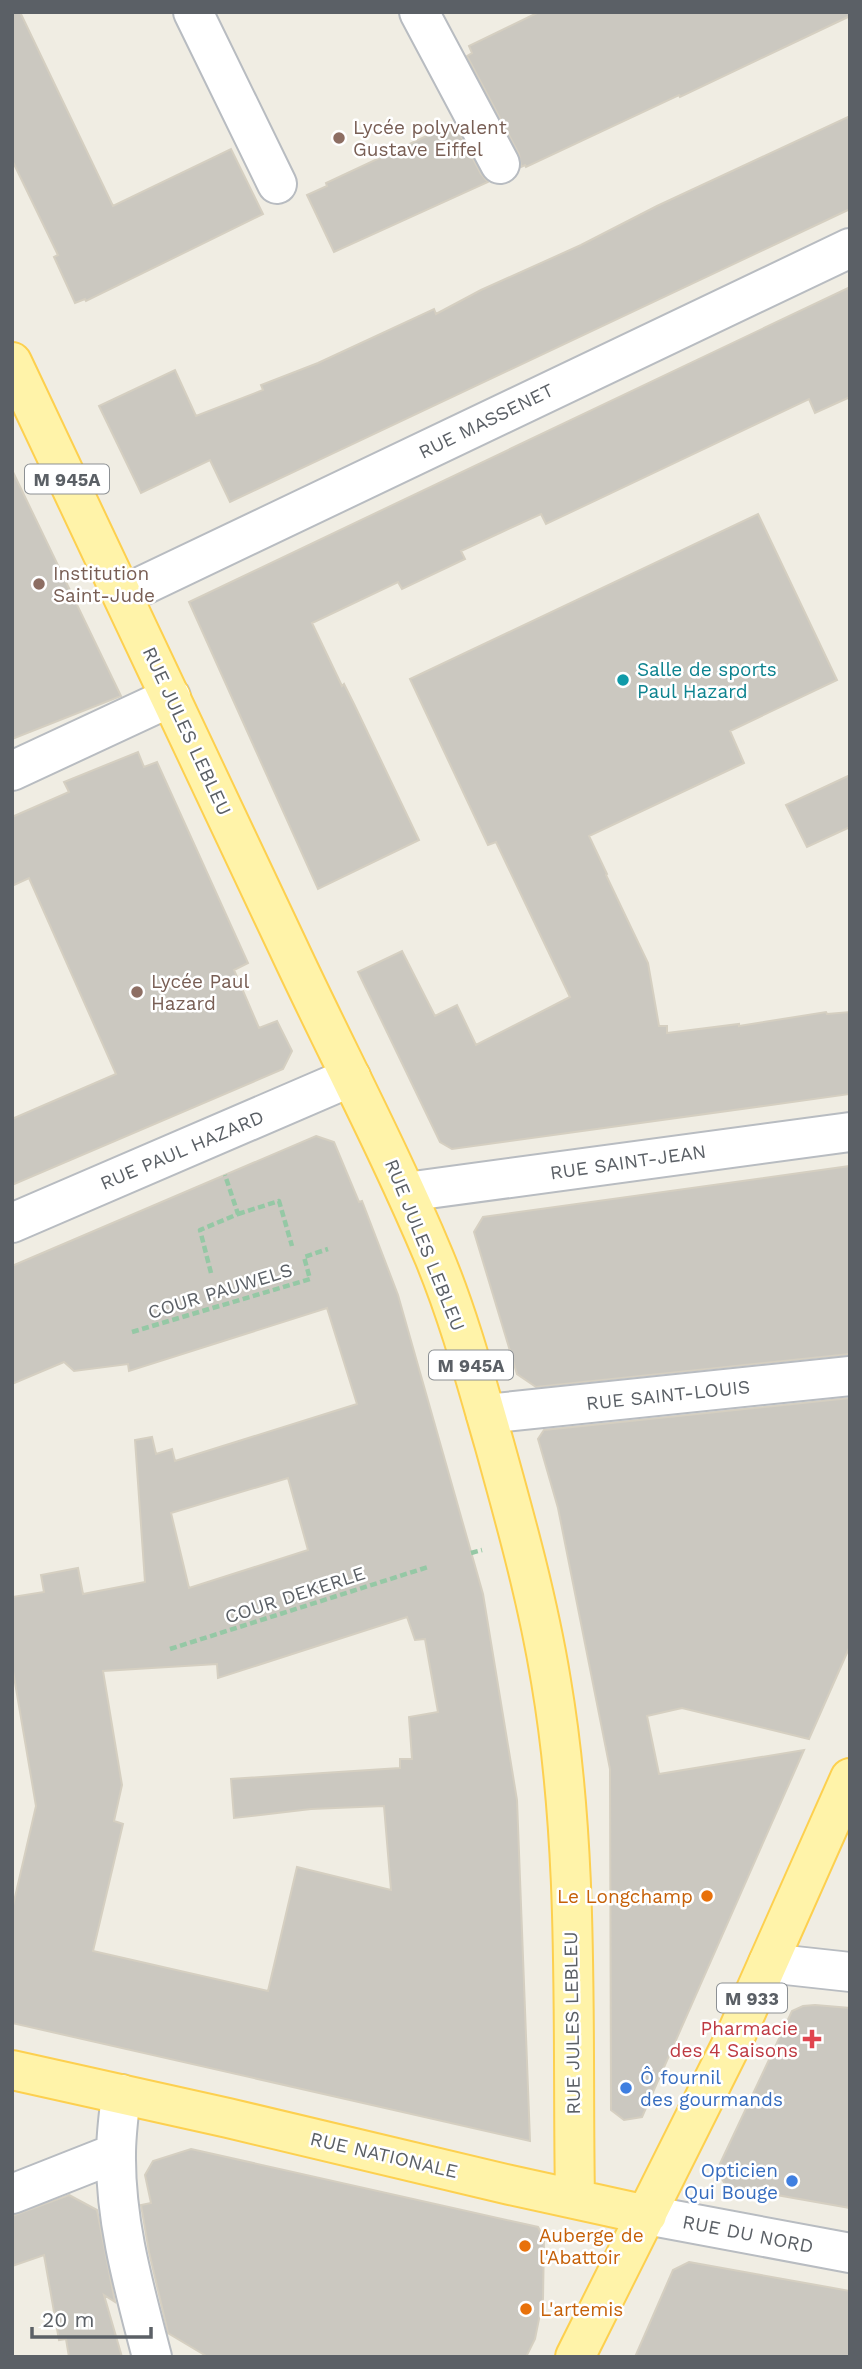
<svg xmlns="http://www.w3.org/2000/svg" width="862" height="2369" viewBox="0 0 862 2369" font-family="'Work Sans',sans-serif">
  <rect width="100%" height="100%" fill="#f0ede3"/>
  <path fill="#cbc8c0" stroke="#d5cfc1" stroke-width="2" fill-rule="evenodd" d="M12,12H20L113,206L231,149L263,214L86,301L85,299L75,303L54,257L58,255L12,160Z
    M539,12H850V16L680,97L679,95L526,167L525,165L521,167L519,154L467,56L472,53L469,46Z
    M850,116V209L230,502L210,460L141,493L99,406L175,370L196,416L263,390L261,385L318,363L434,309L436,314L481,290L581,245L657,206Z
    M454,123L481,174L488,182L334,252L307,195L327,186L326,183Z
    M850,287V397L815,413L809,399L546,524L541,514L504,531L461,551L465,559L402,589L398,582L312,623L342,686L344,684L354,704L419,840L318,889L189,602Z
    M12,470L121,696L12,739Z
    M758,514L837,680L730,731L744,763L589,836L607,874L606,875L648,963L659,1026H667V1033L739,1024V1026L826,1012L827,1014L850,1012V1094L452,1149L440,1142L358,972L402,951L435,1016L457,1005L476,1045L570,997L496,842L488,845L410,679Z
    M138,752L144,767L157,762L248,963L234,970L259,1028L277,1021L292,1051L283,1069L12,1185V1119L116,1074L29,878L12,886V817L69,792L64,782Z
    M850,775V827L807,847L786,805Z
    M316,1136L334,1142L359,1202L362,1201L398,1295L483,1594L517,1800L530,2141L12,2023V1910L36,1806L12,1665V1597L44,1592L41,1575L78,1568L83,1594L145,1582L135,1440L152,1437L156,1454L172,1449L175,1461L357,1404L327,1308L129,1371L128,1364L74,1371L64,1362L12,1384V1266ZM288,1478L308,1550L189,1588L171,1513ZM407,1617L415,1640L425,1639L438,1712L409,1717L412,1759H400V1768L231,1779L234,1818L311,1809L384,1806L391,1890L297,1867L268,1991L93,1951L123,1824L114,1821L122,1785L103,1671L217,1664L218,1678Z
    M850,1166V1354L536,1387L517,1374L474,1232L483,1217Z
    M850,1398V1646L809,1739L682,1708L647,1716L659,1774L804,1750L642,2117L624,2120L611,2110L610,1769L558,1508L538,1439L544,1430Z
    M815,2005L850,2008V2208L726,2186L717,2170L792,2011L803,2006Z
    M191,2149L538,2227L544,2238L543,2299L535,2339L526,2357H208L168,2333L149,2252L141,2205L151,2203L145,2175L153,2161Z
    M69,2195L97,2210L115,2302L104,2295L122,2357H69L66,2339L59,2340L44,2255L12,2266V2216Z
    M689,2262L850,2291V2357H635L673,2270Z"/>
  <g fill="none" stroke-linecap="round" stroke-linejoin="round">
    <g stroke="#b8bcc1" stroke-width="42">
      <path id="minor" d="M193,12L277,184
        M419,12L500,164
        M123,595L850,248
        M12,771L171,697
        M406,1192L850,1132
        M12,1223L351,1077
        M486,1414L850,1376
        M768,1963L850,1972
        M121,2094C119,2114 116,2134 116,2154C115,2223 135,2291 152,2357
        M12,2194L116,2153
        M647,2215L850,2253"/>
    </g>
    <g stroke="#fdd04f" stroke-width="42">
      <path id="major" d="M12,362C104,557 196,752 288,947C336,1050 390,1152 434,1257C459,1317 476,1381 494,1443C516,1522 538,1601 551,1681C580,1852 572,2027 575,2199
        M12,2070L228,2118L510,2185L647,2215
        M575,2357L735,2037L850,1778"/>
    </g>
    <path stroke="#95c8a5" stroke-width="4.5" stroke-dasharray="7 3.5" stroke-linecap="butt" d="M238,1214L279,1201L292,1246
      M211,1273L200,1230L238,1214L225,1175
      M132,1332L310,1279L304,1257L328,1249
      M471,1553L482,1550
      M170,1649L428,1567"/>
    <use href="#minor" stroke="#fff" stroke-width="38"/>
    <use href="#major" stroke="#fff3a9" stroke-width="38"/>
  </g>
  <g fill="#8d6e63" stroke="#fff" stroke-width="2.5">
    <circle cx="339" cy="138" r="7"/>
    <circle cx="39" cy="584" r="7"/>
    <circle cx="137" cy="992" r="7"/>
  </g>
  <circle fill="#0f9aa8" stroke="#fff" stroke-width="2.5" cx="623" cy="680" r="7"/>
  <g fill="#e8710a" stroke="#fff" stroke-width="2.5">
    <circle cx="707" cy="1896" r="7"/>
    <circle cx="525" cy="2246" r="7"/>
    <circle cx="526" cy="2309" r="7"/>
  </g>
  <path fill="#e0444e" stroke="#fff" stroke-width="2.5" d="M808.5 2028.5h7v7h7v7h-7v7h-7v-7h-7v-7h7z"/>
  <g fill="#3f7fe0" stroke="#fff" stroke-width="2.5">
    <circle cx="626" cy="2088" r="7"/>
    <circle cx="792" cy="2181" r="7"/>
  </g>
  <g text-anchor="middle" dominant-baseline="central" stroke-width="5" stroke-linejoin="round" paint-order="stroke">
    <g fill="#fff" stroke="#8c9094" stroke-width="2">
      <rect x="25" y="464.5" width="84" height="29" rx="5"/>
      <rect x="429" y="1350.5" width="84" height="29" rx="5"/>
      <rect x="717" y="1983.5" width="70" height="29" rx="5"/>
    </g>
    <g font-size="18" font-weight="bold" fill="#5b6066">
      <text x="67" y="479">M 945A</text>
      <text x="471" y="1365">M 945A</text>
      <text x="752" y="1998">M 933</text>
    </g>
    <g font-size="19" fill="#785e54" stroke="#fff" text-anchor="start">
      <text x="353" y="127">Lycée polyvalent<tspan x="353" dy="22">Gustave Eiffel</tspan></text>
      <text x="53" y="573">Institution<tspan x="53" dy="22">Saint-Jude</tspan></text>
      <text x="151" y="981">Lycée Paul<tspan x="151" dy="22">Hazard</tspan></text>
    </g>
    <g font-size="19" fill="#5b6066" stroke="#fff">
      <text transform="translate(486 421) rotate(-26)">RUE MASSENET</text>
      <text transform="translate(187 731) rotate(65)">RUE JULES LEBLEU</text>
      <text transform="translate(182 1150) rotate(-23)">RUE PAUL HAZARD</text>
      <text transform="translate(628 1162) rotate(-8)">RUE SAINT-JEAN</text>
      <text transform="translate(425 1245) rotate(68)">RUE JULES LEBLEU</text>
      <text transform="translate(220 1291) rotate(-17)">COUR PAUWELS</text>
      <text transform="translate(668 1395) rotate(-6)">RUE SAINT-LOUIS</text>
      <text transform="translate(295 1595) rotate(-18)">COUR DEKERLE</text>
      <text transform="translate(572 2023) rotate(-91)">RUE JULES LEBLEU</text>
      <text transform="translate(384 2155) rotate(13)">RUE NATIONALE</text>
      <text transform="translate(748 2234) rotate(11)">RUE DU NORD</text>
    </g>
    <g font-size="19" fill="#0d838f" stroke="#fff" text-anchor="start">
      <text x="637" y="669">Salle de sports<tspan x="637" dy="22">Paul Hazard</tspan></text>
    </g>
    <g font-size="19" fill="#c56008" stroke="#fff" text-anchor="start">
      <text x="693" y="1896" text-anchor="end">Le Longchamp</text>
      <text x="539" y="2235">Auberge de<tspan x="539" dy="22">l'Abattoir</tspan></text>
      <text x="540" y="2309">L'artemis</text>
    </g>
    <g font-size="19" fill="#be3a42" stroke="#fff" text-anchor="end">
      <text x="798" y="2028">Pharmacie<tspan x="798" dy="22">des 4 Saisons</tspan></text>
    </g>
    <g font-size="19" fill="#366cbe" stroke="#fff" text-anchor="start">
      <text x="640" y="2077">Ô fournil<tspan x="640" dy="22">des gourmands</tspan></text>
      <text x="778" y="2170" text-anchor="end">Opticien<tspan x="778" dy="22">Qui Bouge</tspan></text>
    </g>
  </g>
  <rect width="862" height="2369" fill="none" stroke="#5b6066" stroke-width="28"/>
  <path d="M32 2327v10h119v-10" fill="none" stroke="#5b6066" stroke-width="3.5"/>
  <text x="42" y="2327" font-size="21" fill="#5b6066" stroke="#ffffff" stroke-width="5" paint-order="stroke">20 m</text>
</svg>
